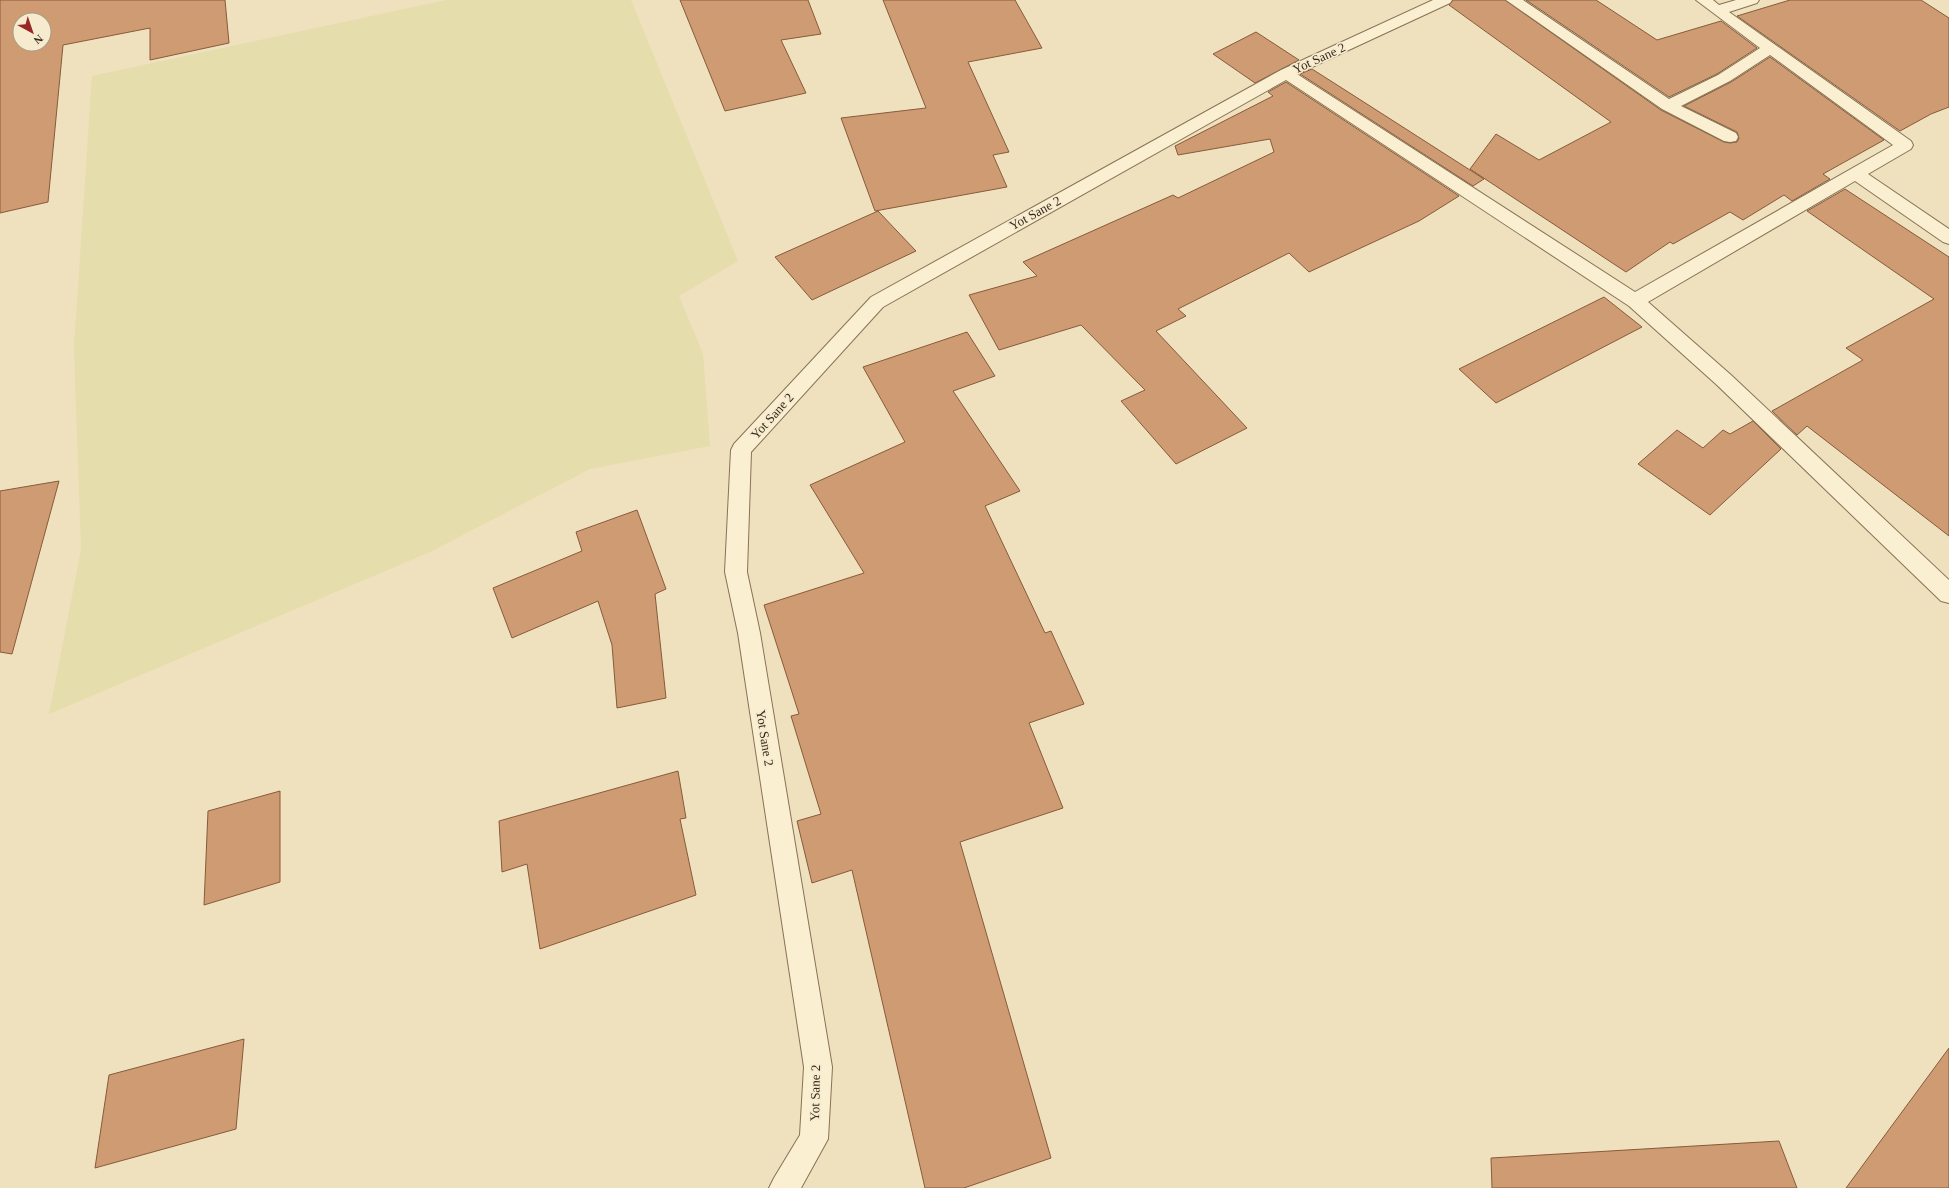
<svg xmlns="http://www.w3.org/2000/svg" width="1949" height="1188" viewBox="0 0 1949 1188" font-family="Georgia,serif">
  <rect width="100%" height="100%" fill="#efe1be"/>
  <path fill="#e5ddab" d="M446,0H631L738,261L679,296L703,354L710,446L590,469L430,552L49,714L81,550L74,347L92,76Z"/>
  <path fill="#ce9b72" stroke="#875b3b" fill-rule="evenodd" d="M0,0H225L229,43L150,60V28L63,45L48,202L0,213ZM20,20H44V44H20Z
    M680,0H808L821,34L781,40L806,93L725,111Z
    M883,0H1015L1042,48L968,62L1009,152L993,155L1007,187L875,211L841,118L926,108Z
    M1453,0H1505L1661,110L1724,142L1730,143L1737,142L1739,138L1737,132L1684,106L1731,82L1770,57L1884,140L1823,174L1830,179L1792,201L1784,195L1743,220L1730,212L1673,244L1670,242L1626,272L1470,169L1496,134L1539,160L1611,122L1449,5Z
    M1526,0H1596L1657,40L1721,21L1757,48L1717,74L1669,97Z
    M1790,0H1921L1949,18V107L1931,114L1900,131L1737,16Z
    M1256,32L1299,60L1255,83L1213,54Z
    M1312,69L1345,90L1484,179L1473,186L1300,74Z
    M1286,82L1459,196L1419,221L1309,272L1289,253L1178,309L1186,316L1156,331L1247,428L1176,464L1121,401L1145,390L1081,325L999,350L969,295L1037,276L1023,262L1173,195L1178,198L1274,152L1270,139L1178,155L1175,146L1273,96L1268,92Z
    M1845,189L1949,257V536L1807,426L1797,435L1772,411L1863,360L1846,348L1934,299L1807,211Z
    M878,211L916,251L812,300L775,257Z
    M1604,297L1642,327L1496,403L1459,369Z
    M967,332L995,376L953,391L1020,491L985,506L1045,633L1051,631L1084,704L1029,723L1063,808L960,842L1051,1158L964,1188H925L852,870L812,883L797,821L821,814L791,716L799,714L764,605L864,573L810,485L905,442L863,367Z
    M1753,421L1781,449L1710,515L1638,464L1677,430L1703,448L1723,430L1730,434Z
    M59,481L12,654L0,652V491Z
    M637,510L666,589L655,594L666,698L617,708L612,645L598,601L512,638L493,588L582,551L576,532Z
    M678,771L686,818L680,819L696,895L540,949L527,864L502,872L499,821Z
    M280,791V882L204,905L208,811Z
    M244,1039L236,1129L95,1168L109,1075Z
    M1949,1048V1188H1846Z
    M1779,1141L1797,1188H1492L1491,1158Z"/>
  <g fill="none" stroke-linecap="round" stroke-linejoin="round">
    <g stroke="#877256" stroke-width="2">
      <path id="minor" d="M1433,0H1452L1450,3L1297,74L1635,292L1893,145L1770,55L1730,81L1681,106L1736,133L1738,137L1736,141L1730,142L1724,141L1662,109L1506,0H1523L1669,99L1718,75L1760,48L1696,0H1713L1719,5L1736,0H1759L1757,3L1729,12L1911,141L1913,145L1911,149L1868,174L1949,229V244L1943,242L1855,181L1648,302L1731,375L1949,580V603L1941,601L1717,385L1629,306L1286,80L883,307L751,452L747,572L760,633L832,1067L828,1139L801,1188H769L774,1178L800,1135L804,1067L738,633L725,572L731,450L734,444L871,297L1281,70Z"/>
    </g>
    <use href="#minor" fill="#faefd1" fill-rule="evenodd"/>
  </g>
  <g text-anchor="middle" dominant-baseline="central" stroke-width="3.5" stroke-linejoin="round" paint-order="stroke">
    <g font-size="13" fill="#36291b" stroke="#f6ebce">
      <text transform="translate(1319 58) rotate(-25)">Yot Sane 2</text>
      <text transform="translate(1035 213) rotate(-29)">Yot Sane 2</text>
      <text transform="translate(772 416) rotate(-48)">Yot Sane 2</text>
      <text transform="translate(765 738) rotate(81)">Yot Sane 2</text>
      <text transform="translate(815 1093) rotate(-89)">Yot Sane 2</text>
    </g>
  </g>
  <g transform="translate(32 32) rotate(140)"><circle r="19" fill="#f6ebce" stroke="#a99d86"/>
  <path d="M0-3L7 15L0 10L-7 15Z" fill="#982725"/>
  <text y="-6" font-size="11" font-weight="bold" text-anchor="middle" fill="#36291b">N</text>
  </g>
</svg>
